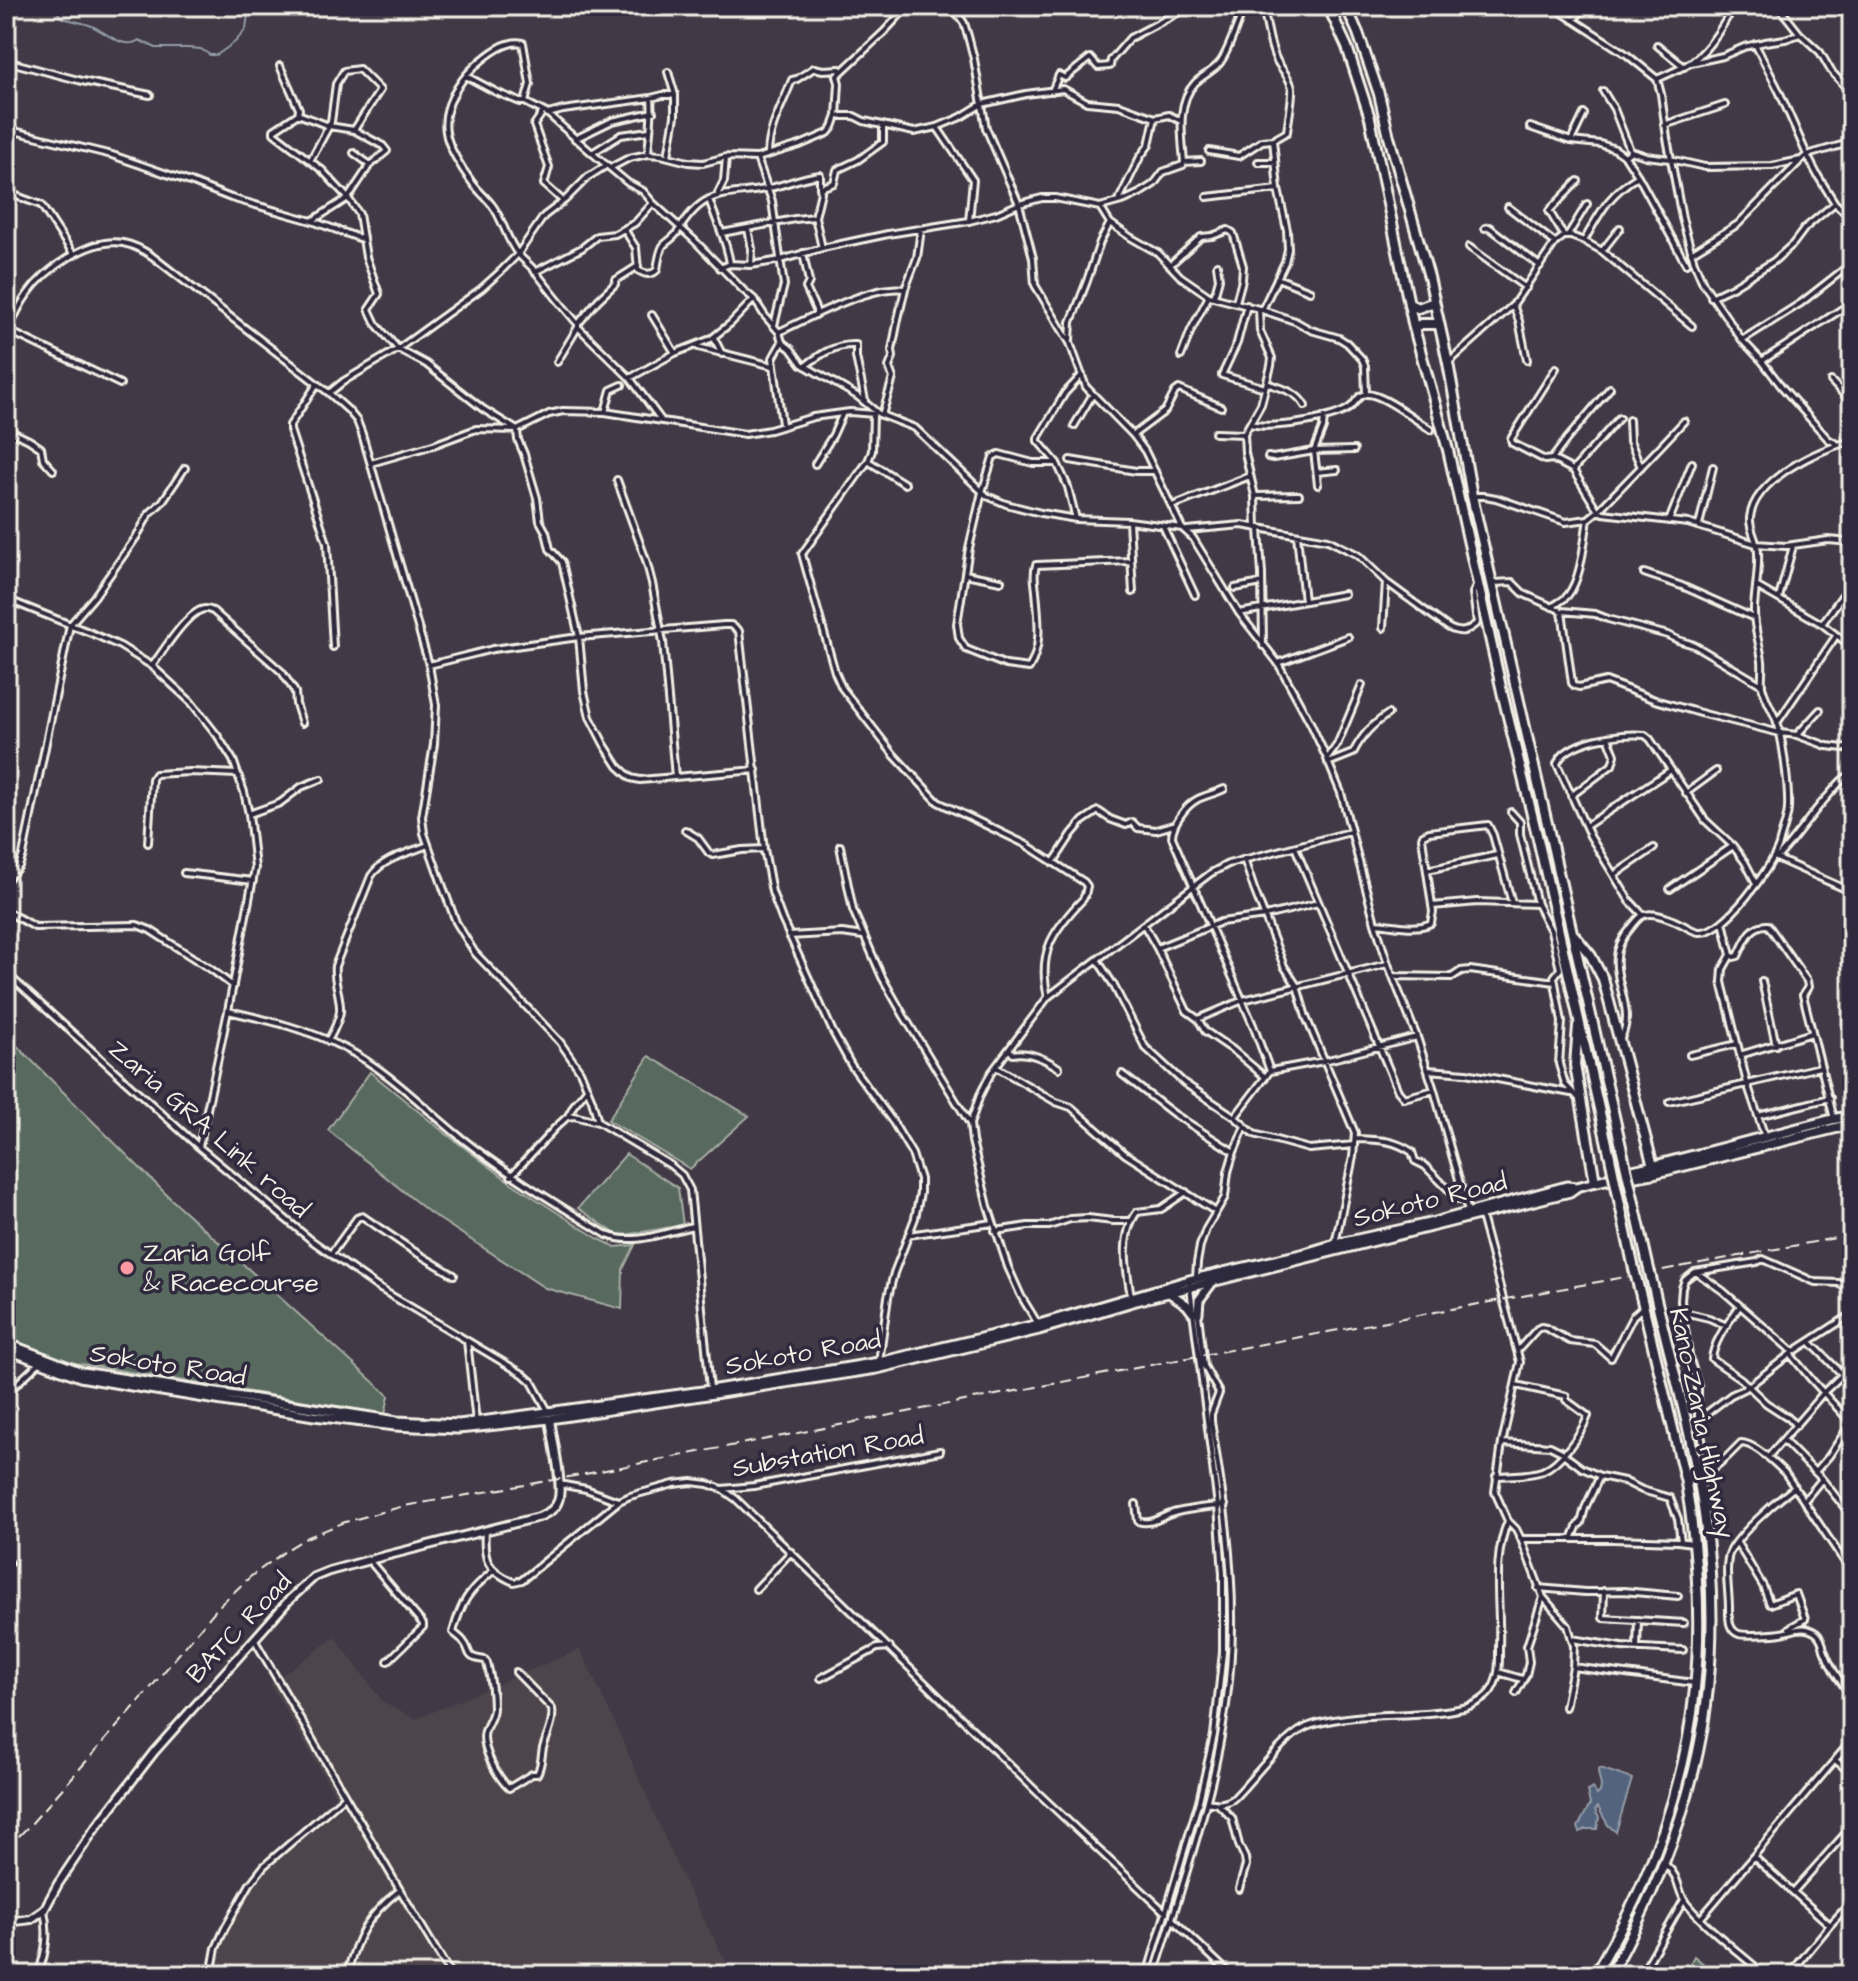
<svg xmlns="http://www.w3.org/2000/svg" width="1858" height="1981" viewBox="0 0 1858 1981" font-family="'Architects Daughter',sans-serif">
  <rect width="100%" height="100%" fill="#413945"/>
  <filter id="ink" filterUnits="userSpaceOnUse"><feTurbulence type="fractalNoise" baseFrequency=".0125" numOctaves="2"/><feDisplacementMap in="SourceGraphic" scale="16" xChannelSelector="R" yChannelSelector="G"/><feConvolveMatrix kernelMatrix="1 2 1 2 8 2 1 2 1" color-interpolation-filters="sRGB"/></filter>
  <g filter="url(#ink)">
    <path fill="#4e444b" d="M335,1637L383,1702L416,1719L580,1649L616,1725L681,1875L733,1975H214L219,1949L259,1877L342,1807L270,1684Z"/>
    <path fill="#596960" stroke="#a6ada4" stroke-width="2" d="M6,1035L171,1199L389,1396L385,1414L63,1361L6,1337Z
      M649,1056L749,1116L690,1169L608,1120Z
      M370,1072L445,1133L510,1182L597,1238L615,1247L635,1245L623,1269L622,1309L545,1288L430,1213L328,1130Z
      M626,1154L678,1188L683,1225L619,1236L578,1208Z
      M1694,1956L1717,1975H1684Z"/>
    <path fill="#52647d" stroke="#939ca8" stroke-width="2" d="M1600,1768L1632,1779L1616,1832L1608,1825L1598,1807L1595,1810L1599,1818L1597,1829H1586L1580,1832L1578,1827L1590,1804L1587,1791L1593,1788L1597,1795L1600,1792L1601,1786L1598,1772Z"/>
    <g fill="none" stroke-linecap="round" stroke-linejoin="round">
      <path stroke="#939ca8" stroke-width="2" d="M47,6L50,9L56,10L61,17C71,21 82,22 92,26C105,32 125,51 139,40L156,48H189L201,49L210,55H217L235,42L246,29L249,6"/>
      <g stroke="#f4f1e8" stroke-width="10">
        <path id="street" d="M952,6L964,23L968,36L974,59L986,128L1019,204L1033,258L1035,285L1070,343L1086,387L1133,435L1145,451L1182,528L1193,538L1239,613L1278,663L1310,722L1327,759L1341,793L1375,923L1388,964L1417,1037L1434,1090L1468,1212
          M1552,6L1626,54L1657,79L1661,94L1667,138L1682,218L1694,262L1703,283L1742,340L1762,361L1782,387L1812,421L1828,439L1837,444
          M1670,6L1675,9L1681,6
          M1716,6L1729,16
          M1778,6L1800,34L1820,52L1831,71L1852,94
          M1846,6L1852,11
          M1573,20L1586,6
          M1755,44L1779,91L1807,155L1818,176L1835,203L1852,219
          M1657,45L1684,67
          M6,61L82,81L150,95
          M1691,63L1723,56L1744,47L1765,42L1785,39L1800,34
          M280,66L299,109L298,114L274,130V133L322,170L348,198L359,214L366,257L379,294L369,309L376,324L398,349L426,364L483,409L517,430L518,440L524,454L537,498L540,521L546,532L550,549L562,562L579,637L584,691L590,717L604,744L618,766L631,778L640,780L675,777
          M466,76L496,92L520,102H525L548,114L592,153L628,183L643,191L653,203L694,240L743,290L754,299L765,316L779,332L782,342L791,349L802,364L857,396L879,414L915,428L987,496L1006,504L1041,513L1076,519L1129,521L1182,528
          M1657,79C1687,66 1698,62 1717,34C1723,25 1729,16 1733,6
          M1052,91L1059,75L1065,78L1090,58L1098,67L1110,66L1111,60L1130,38L1181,11L1207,6
          M1603,91L1614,109L1630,150
          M525,102L530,84L523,43C506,39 487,55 475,66C458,82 442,108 446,132C448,147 462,169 471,181C477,190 485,196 492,205C503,219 506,239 518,254C523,260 530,265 535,271C549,289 563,307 578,324V327L630,378L661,420
          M543,112L534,125L549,167L544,184L563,201
          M298,114L329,126L331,122L336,84L344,71L359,69L380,90L354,130L329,126L310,161
          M548,114L563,110L651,98L663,95H675
          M837,116H854L864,121L914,132L937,127L961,117L982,104L1026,94L1063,89L1087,102L1119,105L1155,118L1169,115L1181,121
          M1664,125L1725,105
          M937,127L973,180L969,221
          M6,129L112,155L193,183L231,198L312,221L362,239
          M354,130L383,146L387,151L369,166
          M575,139L612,121L653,112
          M1571,141L1584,114
          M1209,151L1239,156L1262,141L1273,140L1287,132C1288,122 1293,97 1292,88C1290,77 1282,70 1277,61C1268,44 1268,24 1262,6
          M592,153L621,135L649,131
          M768,153C769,127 783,104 792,80L797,79L814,68L823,70L840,69
          M648,154C649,135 653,117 651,98
          M668,156L675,116V95L668,72
          M1625,156L1631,151L1646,156L1670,159L1705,167L1772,166L1801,160L1807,155L1852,142
          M757,158L772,201L782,272L784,285L774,325
          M1184,162C1182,137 1176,103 1195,83C1204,74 1217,70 1223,58C1232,42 1237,23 1245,6
          M1258,162H1274
          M610,168L629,158L648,154L661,155L688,162L703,163L726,157L757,158L800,145L828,133L833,127L837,116L839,83L837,76L884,32L908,6
          M1638,176L1686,264
          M6,192L41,205L74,255
          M718,193L724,181L726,157
          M1207,197L1278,189
          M709,199C716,222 727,240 730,264
          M1118,202L1140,157L1149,145L1155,118
          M1100,207L1110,223L1130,237L1158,253L1180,276L1209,296L1259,309L1295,321L1311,330L1339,338L1347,343L1362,359L1365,366L1366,394
          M1508,207L1555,243
          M312,221L348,198L368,168L369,164L354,153
          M1485,228L1489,227L1540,266
          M624,229L636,248L638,270C644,274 651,276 657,270C658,263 660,251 663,246C667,241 673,239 677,233C704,188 720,197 766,189C785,185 801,177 820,175V188
          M748,229L752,249L751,265
          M722,233L795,219L815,217
          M1568,235L1587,204
          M1564,236L1549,211L1578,181
          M1584,241L1602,251L1692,326
          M1469,247L1526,288
          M822,248L815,217L821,192L820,188L834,183L837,170L858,160L883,142V125
          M1602,251L1620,228
          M803,253L809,282L806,288L816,310V315
          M1691,253L1738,224L1801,160
          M1170,265L1201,237L1212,236L1228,230L1233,233L1243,266L1242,280L1236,302
          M720,268L730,264L751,265L781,260L822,248L888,234L969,221L996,214L1019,204L1042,198H1055L1100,207L1125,200L1140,193L1154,184L1163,172L1183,165L1184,162L1201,161
          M535,272L582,248L597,236L615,234L635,223L653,203
          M1277,278L1310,291
          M1214,297L1219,279L1217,265
          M1711,297L1732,287L1774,261L1793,244L1805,228L1835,203
          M1247,305L1237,343L1222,375L1265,388
          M1513,305L1519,321L1527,360
          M1262,310L1285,262L1288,249L1287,230L1278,189L1273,140
          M652,315L675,353
          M578,324L598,300L615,284L616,280L638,266
          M7,330L120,384
          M779,332C809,318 873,284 904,289
          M6,335C12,322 18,307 27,295C45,269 90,237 123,243C134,245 143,250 152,256L329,393L348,410L357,421L362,434L429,665L436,705L434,744L422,817L424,833L443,887L456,922L475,953L560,1042L580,1071L592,1100L598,1122
          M714,338L722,354
          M1742,340L1801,303L1852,263
          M1070,341L1071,322L1075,312L1087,281L1100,242L1110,223
          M698,347L773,366
          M1181,356L1191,330L1209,296
          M1762,361L1842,309
          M557,362L578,327
          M1448,363L1513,305L1555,243L1564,236H1571L1584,241C1601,211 1608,195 1638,176L1625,156L1615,149L1600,144L1571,141L1530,127
          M805,366C821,354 835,344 856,345V357L865,400
          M1556,368L1511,439L1512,443L1545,460L1552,459L1573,470L1598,511C1627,481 1656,452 1684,421
          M630,378L675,353L711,339L731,323L754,299
          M1831,381L1852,403
          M1267,383C1282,389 1297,391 1305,406
          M317,384L290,425V430L327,543L333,647
          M329,393L344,381L398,349L481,289L500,272L518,254L544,216L565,200L588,177L607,165
          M605,412L611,390L622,385
          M873,414L872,451L868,461L802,554L835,672L842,688L894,755L938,802L1025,844L1084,882L1087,886L1085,895L1083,899C1053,930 1037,953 1048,997
          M882,415L893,378L889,367L893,357L892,350L898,319L905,289L917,258L921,229
          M1629,420L1630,441L1641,467
          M782,424L773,358L782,342
          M1250,424C1272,429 1328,421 1348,409C1355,405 1357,395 1366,394C1382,393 1417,421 1431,430
          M1074,426L1093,394
          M6,429L29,440L41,448L43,459L53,470
          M1215,433L1244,434
          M1133,435L1165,411L1175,392L1179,389L1221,407
          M1268,457L1273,458L1314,451L1323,428L1324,417
          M1552,459L1567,439L1610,388
          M1070,460L1136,471H1155
          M868,461L905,484
          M371,463L433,445L476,429L517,430L549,414L563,411L605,412L745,434L770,430L813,417L850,412L874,414
          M1057,463H1033L999,454L993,457L982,492L969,548L957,624L959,638L966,649L1006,665L1029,668C1043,646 1038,616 1036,591C1035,582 1033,574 1036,565L1130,561
          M815,464L833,435L842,415
          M1573,470L1619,418
          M1317,472L1337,470
          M617,480L646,560L652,583L663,642L675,777L756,770
          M1318,485L1314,451L1354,450
          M1255,496L1299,495
          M1474,496H1485L1496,498L1566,522L1588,519L1598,511L1603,513L1688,523L1756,544L1786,546L1828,540L1840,541L1852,544
          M1172,506L1250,476
          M1076,519L1068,487L1057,463L1038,441V438L1065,393L1082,375
          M1129,521L1133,592
          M1669,521L1692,463
          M1699,525L1713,467
          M1163,526L1195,595
          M1256,528L1255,496L1245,453L1244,434L1261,404L1271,366L1272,358L1260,331L1259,309
          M1259,529L1262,574L1263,646
          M1187,530L1242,525L1328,540L1358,555L1386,582L1449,628C1462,634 1466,632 1477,623L1473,593L1477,584
          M1297,535L1304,601
          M1644,573L1682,586L1754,618
          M965,574L1001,581
          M1494,583L1512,582L1524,594L1562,611L1595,614L1608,619L1668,635L1678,640L1694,645L1762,685
          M1756,586L1822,624L1852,647
          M1235,588L1262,583
          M1779,598L1793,546
          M6,599L91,633L120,646L152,666L191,702L217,735L233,760L244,792L249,814L255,868L228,1011L199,1147
          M1552,607C1557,603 1564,600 1568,595C1582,577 1584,541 1588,519
          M1562,611L1572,683L1575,686L1579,687L1606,681L1655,700L1704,714L1780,733L1797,735L1827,746L1852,749
          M1239,613L1344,594
          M1822,624L1842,596L1852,586
          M1383,628L1386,582
          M1278,663L1348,637
          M429,665L493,649L579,637L724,625H731L739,631L764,849L772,892L782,919L833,1032L851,1065L893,1122L912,1154L920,1179V1193L915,1218L894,1273L888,1297L879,1362
          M152,666C162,653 189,608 206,609C208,609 210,610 213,611L282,672L295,692L296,704L302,723
          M1777,723L1836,636
          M1797,735L1820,710
          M1327,759L1337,745L1362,685
          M1328,763L1353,753C1362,735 1372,725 1388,714
          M1224,789C1216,793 1207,795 1198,799C1186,805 1172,824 1172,837L1253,1025L1270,1071
          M1686,793L1716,771
          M1571,796L1612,765L1615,755L1608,737
          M1511,812L1520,822V834L1537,904L1551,931L1560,969L1554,977L1562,1022L1559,1064L1565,1084L1579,1099
          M249,814L280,803L301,787L321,779
          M1586,826L1671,770
          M685,830L698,838L709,853L713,855L742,850L764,849
          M148,843L152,779L155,774L190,772L238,774
          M840,846L853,910L882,977L904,1016L970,1124
          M1295,847L1398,1091L1404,1098L1434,1090
          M1776,858L1852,892
          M1777,858C1796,838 1810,815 1829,795C1836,787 1842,778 1852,774
          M1244,859L1254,889L1284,966L1297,986L1306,1017L1355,1133L1353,1157L1335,1244
          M1053,863L1072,834L1083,821L1098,811L1110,819L1126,825L1132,822L1138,828L1156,830L1173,825
          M1427,870L1497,855
          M184,873L253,881
          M1614,875L1654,848
          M6,881L19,866L23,855L70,625L94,597L137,536L149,514L162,502L185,468
          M1670,889L1733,846
          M1432,906L1478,902L1537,904
          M6,911L35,927L137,925L150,930L212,970L233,986
          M1643,915L1629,900L1590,836L1557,764C1566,740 1622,732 1645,735L1650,739L1705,820L1733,846L1745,862L1756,883
          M1723,922L1731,955L1723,969L1722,982L1747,1083L1765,1137
          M1375,923C1393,924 1415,931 1431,923L1433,912L1422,838L1423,835L1429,832L1488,825L1493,835L1512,903
          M1144,925L1157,948L1187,1011L1198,1019L1205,1031L1233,1050L1264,1076
          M789,936L842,933L863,936
          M1157,948L1221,922L1265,916L1318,903
          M1731,955L1734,957L1738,956C1745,942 1750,924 1768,925L1807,981L1808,987L1803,995L1834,1119
          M1098,961L1113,984L1145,1047L1184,1083L1235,1117L1254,1134L1309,1149L1354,1145
          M6,973L199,1147L311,1240L377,1287L523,1374L532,1382L548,1411
          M1393,976L1452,977L1461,971L1470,970L1555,982
          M1762,981L1776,1045
          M228,1011C268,1020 308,1029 344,1048C388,1070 423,1107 460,1137C507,1174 557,1204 607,1235C634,1246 666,1232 693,1226
          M1198,1019L1243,1000L1387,964
          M1621,1038C1640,1001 1596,967 1630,929C1633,925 1638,918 1642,916C1652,910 1674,920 1683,925C1688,928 1693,931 1699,932C1725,934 1772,867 1779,845C1781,836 1785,826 1787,816C1791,799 1783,743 1778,725C1774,712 1765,700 1762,686C1761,678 1763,669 1762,661C1760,643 1753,627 1754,608C1755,590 1759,571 1758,553C1758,541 1749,530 1750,518C1754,479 1819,449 1852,441
          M328,1041C333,1032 339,1021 340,1011C341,996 333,981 335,966L371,876C383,858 409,853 428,845
          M1009,1049L1013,1054C1028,1051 1046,1059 1059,1068
          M1690,1055L1737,1044
          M1740,1055L1812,1033
          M996,1067L1056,1102L1071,1107L1125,1154L1216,1212
          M1428,1070L1466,1073L1571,1093
          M1122,1074L1174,1114L1234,1152
          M1669,1102L1820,1067
          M568,1116L574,1105L587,1089
          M1758,1116L1830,1098
          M1235,1117L1270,1071L1324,1061L1417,1037
          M1355,1139C1378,1140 1393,1139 1412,1152L1415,1161L1425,1166L1459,1200H1464
          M511,1176L555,1128L567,1117L574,1116L598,1122L670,1165L682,1175L690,1190L710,1388
          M1481,1216L1520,1362L1502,1443L1495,1492L1508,1521L1516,1529L1521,1539L1543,1597L1568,1626L1574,1646L1573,1667L1565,1707
          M995,1231L1028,1226H1049L1070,1219L1088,1218L1113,1221H1132
          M908,1235L993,1223
          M331,1254L357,1218L362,1216L412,1250L454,1275
          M1696,1272L1723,1291L1793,1352
          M1196,1277L1197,1263L1200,1246L1206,1229L1225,1197L1228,1172L1234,1152L1245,1126
          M1131,1296C1126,1269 1120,1235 1137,1212L1161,1209L1186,1192
          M1739,1307C1729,1322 1714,1340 1712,1359L1741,1379L1766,1403L1789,1418L1796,1426
          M1684,1312L1709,1318L1727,1326
          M1038,1324L1021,1296L1008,1267L988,1206L972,1141L970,1124L980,1095L991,1073L1048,997L1211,873L1228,864L1350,832
          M467,1341L476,1422
          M1811,1343L1852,1384
          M1518,1350L1537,1329L1541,1327L1546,1328L1570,1341L1595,1344L1611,1358L1633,1316L1643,1307
          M1791,1355L1811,1379L1852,1424
          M6,1394L40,1362
          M1698,1420L1731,1395L1749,1386L1793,1352L1852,1314
          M1783,1440L1822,1479L1852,1517
          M1502,1443L1550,1446L1564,1453
          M1563,1454L1582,1468L1600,1476L1624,1481L1642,1490L1670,1498L1678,1519L1681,1541
          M1768,1457L1825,1391L1842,1375
          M1714,1467L1703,1444L1698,1420V1386L1689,1356L1681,1301L1682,1288L1685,1280L1695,1272L1757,1262L1763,1259L1815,1282L1839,1283L1852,1293
          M1815,1472L1829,1456L1851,1423
          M1496,1476C1511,1475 1528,1476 1542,1471C1561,1463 1581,1434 1588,1416L1566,1400V1396L1516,1385
          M1700,1480L1727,1457L1741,1443C1754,1443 1775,1463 1785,1473L1852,1573
          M559,1484L586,1489L618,1501
          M1795,1487C1778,1500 1731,1539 1728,1558C1725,1574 1729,1591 1729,1608C1729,1618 1728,1630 1739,1634C1745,1636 1775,1634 1781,1633C1793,1631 1803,1624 1816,1633C1821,1637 1823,1644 1824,1650C1832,1671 1839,1679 1852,1697
          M722,1489L754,1486L940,1451
          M1804,1501L1822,1479
          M1136,1504L1138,1521C1152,1526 1163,1515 1177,1512C1192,1508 1209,1507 1225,1505
          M485,1530C483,1559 486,1570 514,1582L522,1580L619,1501L630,1496L674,1484L692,1482L708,1484L722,1489L736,1499L1037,1792L1166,1913
          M1521,1539H1613L1678,1541L1692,1543
          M1572,1539L1578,1525L1581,1523L1585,1508L1600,1476
          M1737,1543L1763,1586L1770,1604L1796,1594L1805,1619L1789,1628
          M6,1559L10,1563
          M369,1560L423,1624V1627L388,1661
          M493,1571C468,1592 462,1600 453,1632C456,1635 460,1637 463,1641C473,1653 463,1657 485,1660L487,1663C491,1678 493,1692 493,1708C493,1717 487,1723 485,1731C480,1747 498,1778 509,1788L532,1774H537C542,1765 541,1757 543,1748C547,1736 554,1722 552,1709L516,1672
          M1538,1588L1585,1592L1623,1591L1678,1596
          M756,1589L791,1552
          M1604,1591L1603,1618L1684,1623
          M254,1639L400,1890L451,1975
          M1572,1639L1622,1647L1683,1650
          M1637,1648L1638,1620
          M1573,1667L1694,1683
          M1498,1672L1522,1679
          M821,1678L877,1648L890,1647
          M1516,1693L1526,1675L1529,1662L1527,1646L1543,1597
          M1835,1760L1852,1774
          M1207,1802C1217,1804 1223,1805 1233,1799C1254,1779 1286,1732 1312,1725C1361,1710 1413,1719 1463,1708C1473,1706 1487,1698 1492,1689C1500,1676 1499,1661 1499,1647C1501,1605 1491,1561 1508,1521
          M1219,1805L1232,1818L1239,1845L1245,1858L1246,1865L1239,1889
          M1754,1857L1830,1925
          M1666,1865C1680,1877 1677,1890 1686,1903C1705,1927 1741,1954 1765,1975
          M1793,1892L1852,1826
          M1701,1918L1852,1740
          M1172,1919L1231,1975
          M38,1975C46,1952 49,1934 44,1910
          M211,1975L216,1948L225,1928L250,1884L264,1866L345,1796
          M347,1975C356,1936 368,1915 400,1890
          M1147,1975L1199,1801L1214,1735L1223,1652V1574L1218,1506L1189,1280
          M1154,1975C1190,1862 1231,1747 1232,1627C1233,1557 1222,1490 1211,1421V1414L1219,1393L1204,1366L1198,1314
          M1641,1975L1684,1900
          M1789,1975L1830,1925L1852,1901"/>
      </g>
      <g stroke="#f4f1e8" stroke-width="12">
        <path id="secondary" d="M6,1922L31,1919L44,1910L58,1884L94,1830L154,1752L289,1600L314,1577L329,1571L369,1560L539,1517C547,1513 555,1510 558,1501C564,1487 552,1436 550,1419"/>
      </g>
      <g stroke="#f4f1e8" stroke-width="13">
        <path id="primary" d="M1171,1294L1187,1305L1193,1313
          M1198,1313L1199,1300L1211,1284
          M6,1343L82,1372L397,1421L459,1424L710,1390L879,1362L1039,1324L1189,1280L1305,1253L1335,1244L1434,1222L1567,1186L1577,1187L1595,1182
          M6,1349L80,1377L137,1387L314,1416L395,1426L457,1429L479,1427L550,1419L877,1369L1039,1330L1136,1301L1570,1192L1577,1187"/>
      </g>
      <g stroke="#f4f1e8" stroke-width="14">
        <path id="highway" d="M1328,6L1347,47L1370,118L1414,328L1448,450L1503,696L1538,839L1610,1157
          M1346,6L1358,33L1379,94L1389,137L1429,277L1448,363L1472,496L1623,1155
          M1409,304L1418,308L1434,302
          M1414,328L1421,324H1438
          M1574,935L1591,956L1603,979L1653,1166
          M1578,1026L1575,1065L1595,1182L1607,1179L1612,1175L1653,1166L1834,1119L1852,1116
          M1611,1181L1655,1173L1852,1124
          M1633,1198L1648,1265
          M1619,1200L1634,1269
          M1595,1975C1610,1947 1627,1918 1640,1889C1701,1754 1710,1628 1686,1483L1641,1296
          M1610,1975C1695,1823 1728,1687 1704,1514C1694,1440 1672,1367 1655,1294"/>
      </g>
      <use href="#street" stroke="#2f2a3d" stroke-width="4"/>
      <use href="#secondary" stroke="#2f2a3d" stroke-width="6"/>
      <use href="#primary" stroke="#2f2a3d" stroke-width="7"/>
      <use href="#highway" stroke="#2f2a3d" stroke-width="8"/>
      <path stroke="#f4f1e8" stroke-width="2" stroke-dasharray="12 6" stroke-linecap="butt" d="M6,1849L31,1824L143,1697L218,1607L250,1577L288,1549L306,1538L345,1522L404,1506L559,1479L1203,1355L1852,1235"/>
      <g stroke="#f4f1e8" stroke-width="14" stroke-linecap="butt">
        <path id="highway-bridge" d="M1623,1155L1633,1198
          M1610,1157L1619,1200
          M1648,1265L1655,1294
          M1634,1269L1641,1296"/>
      </g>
      <use href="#highway-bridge" stroke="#2f2a3d" stroke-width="8"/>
    </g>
  </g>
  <circle fill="#ff9aa2" stroke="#2f2a3d" stroke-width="3" cx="127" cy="1268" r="8"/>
  <g text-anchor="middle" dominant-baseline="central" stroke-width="7" stroke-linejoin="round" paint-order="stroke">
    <g font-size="26" fill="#f4f1e8" stroke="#2f2a3d">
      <text transform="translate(209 1129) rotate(41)">Zaria GRA Link road</text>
      <text transform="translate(1430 1200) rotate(-14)">Sokoto Road</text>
      <text transform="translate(803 1353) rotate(-10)">Sokoto Road</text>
      <text transform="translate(168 1365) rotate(9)">Sokoto Road</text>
      <text transform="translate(1702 1423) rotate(78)">Kano-Zaria Highway</text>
      <text transform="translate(828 1452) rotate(-10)">Substation Road</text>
      <text transform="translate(239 1628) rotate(-47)">BATC Road</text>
    </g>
    <g font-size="26" fill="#f4f1e8" stroke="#2f2a3d" text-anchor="start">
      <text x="143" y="1253">Zaria Golf<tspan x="143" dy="30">&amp; Racecourse</tspan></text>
    </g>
  </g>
  <rect width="1858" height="1981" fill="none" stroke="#2f2a3d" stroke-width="32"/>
  <rect x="16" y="16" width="1826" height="1949" fill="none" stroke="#f4f1e8" stroke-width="3" filter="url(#ink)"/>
</svg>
